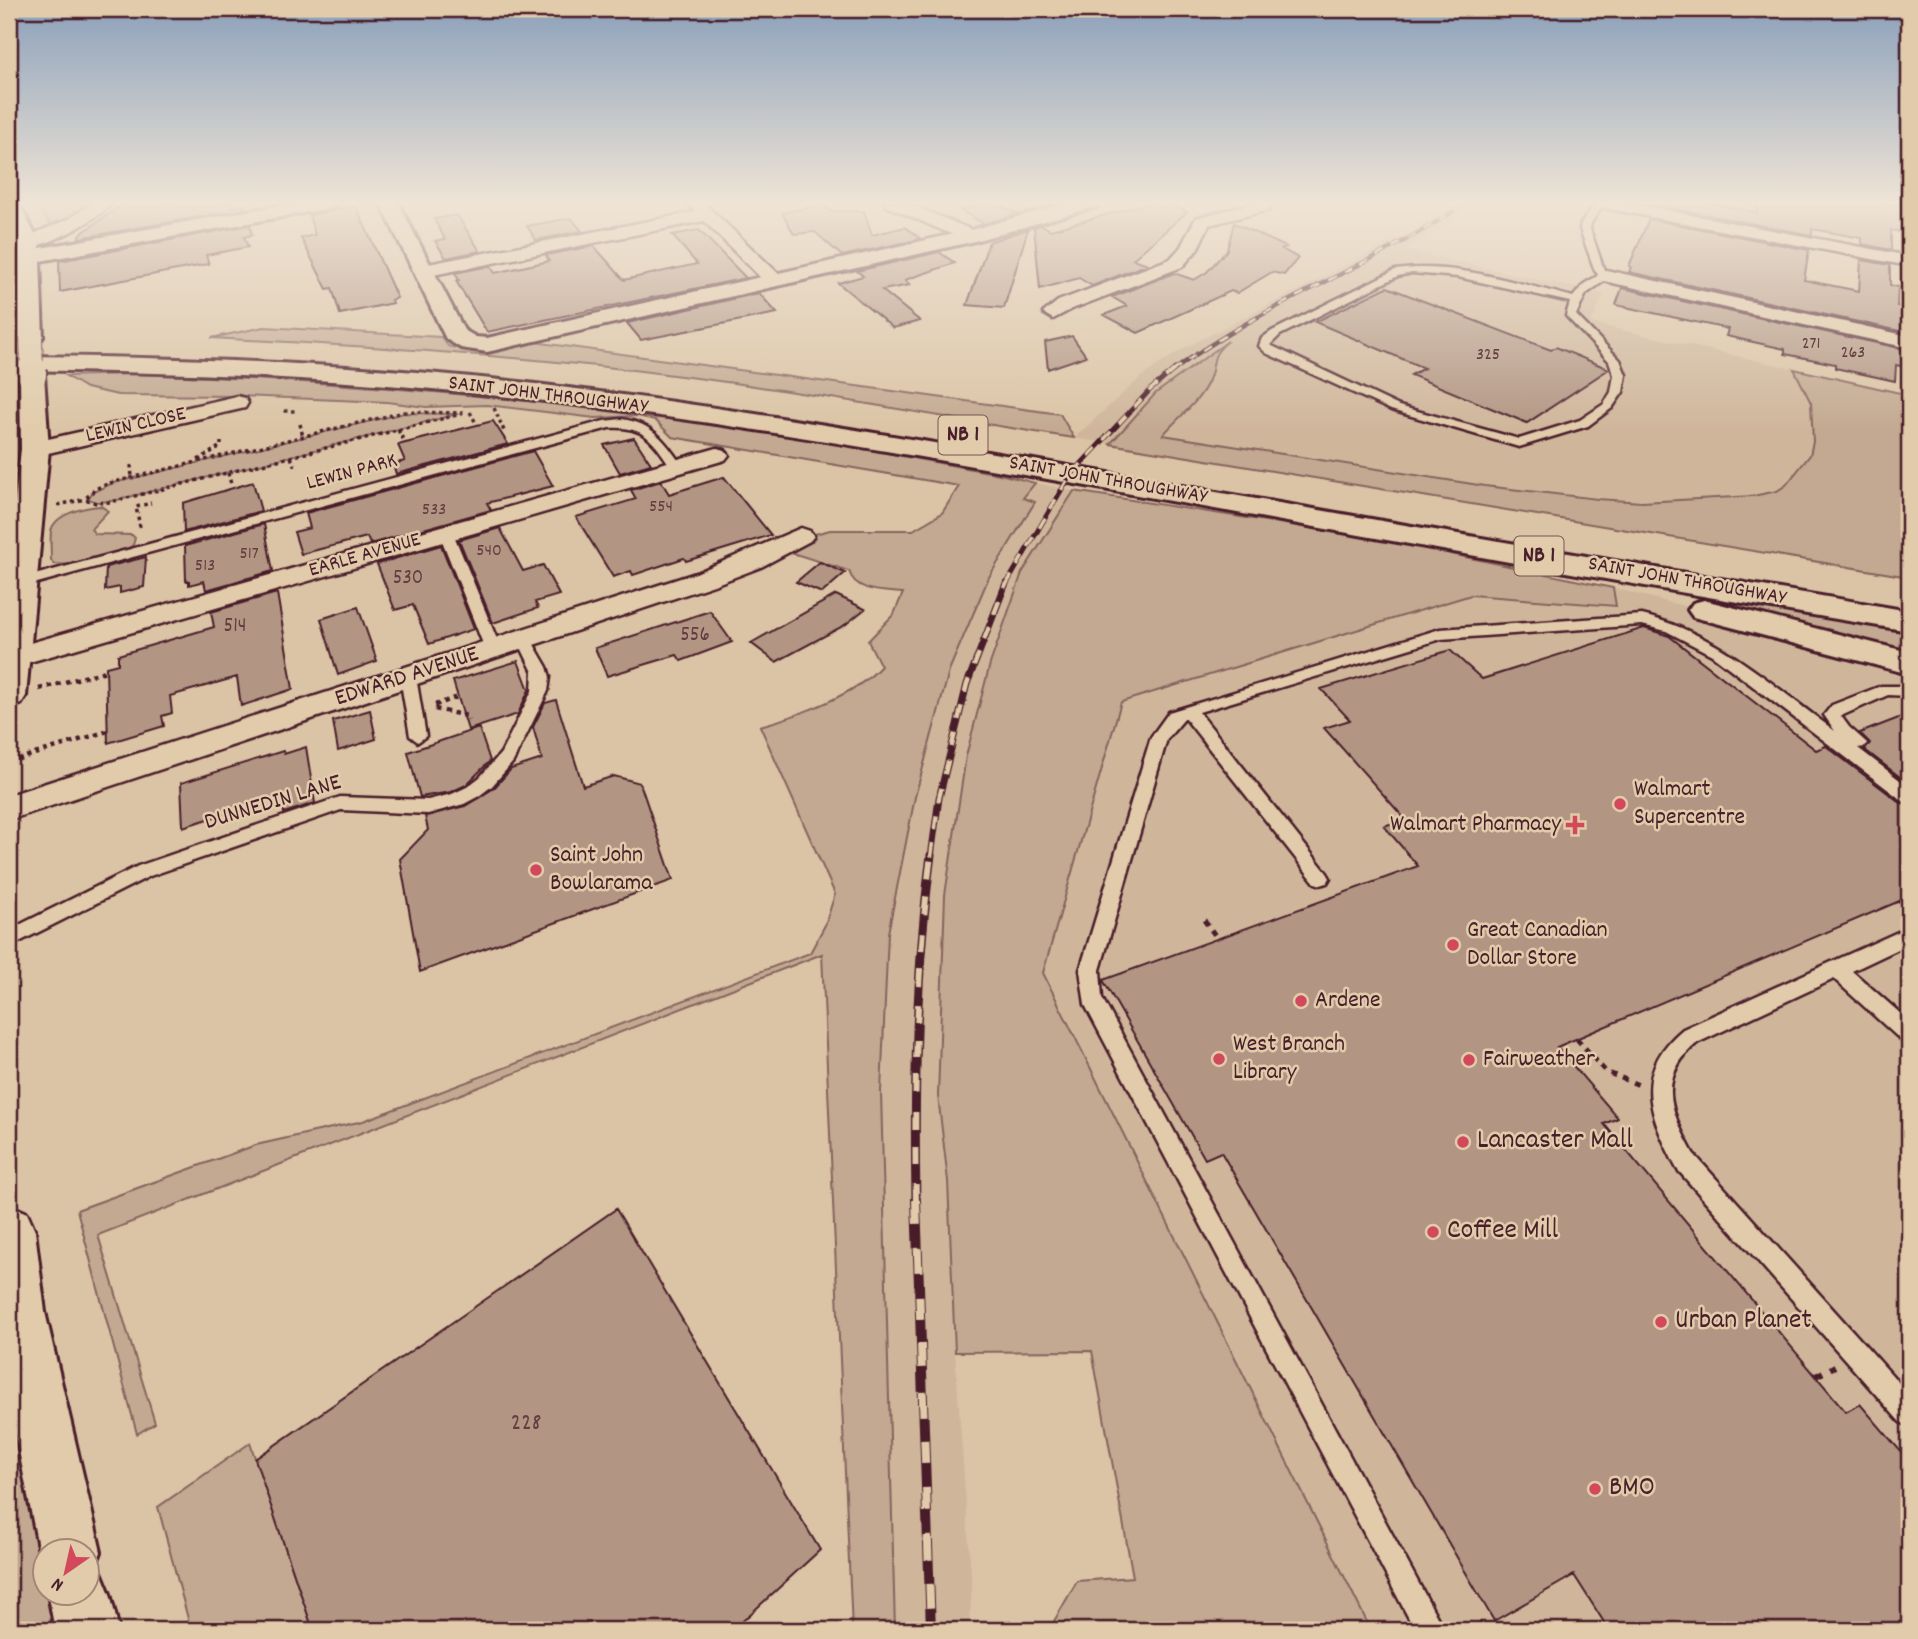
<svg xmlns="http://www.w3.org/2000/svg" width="1918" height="1639" viewBox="0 0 1918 1639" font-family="Dekko,sans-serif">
  <rect width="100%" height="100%" fill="#dbc4a5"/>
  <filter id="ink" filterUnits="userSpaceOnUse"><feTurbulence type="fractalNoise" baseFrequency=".0143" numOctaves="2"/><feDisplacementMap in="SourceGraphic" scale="14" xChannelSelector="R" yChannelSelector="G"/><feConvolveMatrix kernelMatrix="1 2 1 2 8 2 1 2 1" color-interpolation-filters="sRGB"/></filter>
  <g filter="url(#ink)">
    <path fill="#cfb69b" d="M1460,202H1475L1437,231L1404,250L1604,294L1591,323L1794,369L1811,403L1813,443L1810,455L1796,475L1777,491L1766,494L1642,502L1485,486L1162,435L1209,379L1212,360L1221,348L1131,419L1110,444L1074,438L1141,377L1179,351L1416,229Z
      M1035,483L1074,491L1022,573L990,664L966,756L945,895L938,1096L948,1181L955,1352L972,1587L969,1630H895L881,1092L888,933L915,797L950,668L989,577L1035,503L1022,499Z
      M1613,588L1909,663V1630H1371L1043,973L1121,702L1471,595L1616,606Z"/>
    <path fill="#c3a991" stroke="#86645e" stroke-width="2" d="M35,202H89L56,225L50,224Z
      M264,327L441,337L448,346L467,351L493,352L534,342L1060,414L1074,438C943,418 813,392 681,376C525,356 368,346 211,338Z
      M1228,341C1208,358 1217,361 1209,380C1200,402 1177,418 1163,435L1485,486L1598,499L1642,502L1753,496L1777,491L1786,485L1810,455L1813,442L1811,403L1794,369L1909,395V577L1110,444L1156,393Z
      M135,374C323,380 506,396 693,420C796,434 898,456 1000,474L1035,483L1023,498L1035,502L989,577L950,668L915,797L888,933L881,1092L895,1630H852L822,954L98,1235L155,1423L137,1434L77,1210L256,1145L363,1121L810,953L825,925L835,894L760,726C797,716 856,695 881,666L868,641L894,614L903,593C885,591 855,593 849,571L789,552L815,534L830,530H913L942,513L959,486L672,437L655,420L637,416L595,418L487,405L426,407L387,402L238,396L118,395L86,388L66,376Z
      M404,413L458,414L113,501L95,502L88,498L93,492L113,483Z
      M1074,491L1380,539L1613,588L1616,606L1471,595L1121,702L1043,973L1371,1630H1049L1077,1581L1133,1577L1092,1351L955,1352L948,1181L938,1096L945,895L966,756L990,664L1022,573Z
      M101,506L108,511L91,529L95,534L132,535L135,538L133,545L126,550L74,565L54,564L51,560C51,551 50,540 51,531C55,513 86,507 101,506Z
      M1723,596L1909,630V654L1717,605Z
      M9,1231L46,1552V1594H79L87,1630H9Z
      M250,1443L313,1630H191L158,1507Z"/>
    <path fill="#b29683" stroke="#4a1f2b" stroke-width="2" d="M126,202H232L233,207L244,205L245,209L79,238V235Z
      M991,202L1019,214L984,224L960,210Z
      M1152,202H1166L1187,212L1133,259L1148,264L1092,286L1079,278L1040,289L1034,227L1041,225L1051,230Z
      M1657,202H1700L1757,212L1758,202H1876L1909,207V234L1891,230V250L1862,244V238L1812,229V235L1655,205Z
      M824,204L829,211H864L872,235L905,227L921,239L842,256L815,232L794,234L782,213Z
      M356,206L397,298L391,300L393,303L340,314L332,288L327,289L301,238L315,235L309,215Z
      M457,215L480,251L446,258L435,241L445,239L434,219Z
      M571,218L582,231L536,240L527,226Z
      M1649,219L1809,250L1804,280L1859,291L1861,260L1890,265V285L1898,287L1897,306L1909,308V333L1629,272L1631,267L1629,266Z
      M1234,223L1286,247L1282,249L1298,258L1284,275L1272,272L1237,293L1231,291L1138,333L1104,315L1127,306L1112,297L1174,273L1194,280L1207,272L1227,250Z
      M250,225L252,235L244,237L248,247L206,255L209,264L60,292L59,261Z
      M1028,229L1004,308L967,305L989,242Z
      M699,230L746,278L487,332L456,281L459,280L455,273L490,266L495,273L549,261L546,255L594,246L624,280L697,264L672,235Z
      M939,252L955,263L905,280L910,285L882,290L920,321L893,328L838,283L863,276L857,271Z
      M1387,287L1551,350L1556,347L1609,369L1527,423L1411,375L1424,368L1315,322Z
      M1622,288L1909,350V368L1896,365L1895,381L1835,368V364L1785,354V349L1726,336L1728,329L1616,305Z
      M759,293L777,313L641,340L627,323Z
      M1072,336L1086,356L1048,369L1045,342Z
      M493,421L508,444L396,474L393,464L405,461L398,445Z
      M634,438L651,464L620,473L604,445Z
      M533,451L553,486L487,503L491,510L370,544L367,537L301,554L294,532L310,528L306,513Z
      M724,477L771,535L686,561L684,558L633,575L631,571L613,577L576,517L636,499L631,490L661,481L669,494Z
      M253,482L261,511L184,532L183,503Z
      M264,524L273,571L206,590L204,581L189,585V581H186L185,546Z
      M500,528L523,571L543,565L559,595L535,602L538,608L493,623L459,540Z
      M441,545L474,629L429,644L413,605L395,610L377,564Z
      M146,557L144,587L120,593V587L105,590L106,567Z
      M820,562L845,573L822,593L796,582Z
      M277,593L293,689L241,706L237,677L170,696L172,713L162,716L164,726L108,743L106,667L118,664V655L214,627L211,612Z
      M836,595L865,609L845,625L776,662L751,643Z
      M358,607L377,661L338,675L321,619Z
      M710,611L732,642L681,661L677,655L607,676L595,648Z
      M1644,628L1669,636L1816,750L1826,746L1901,803L1909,804V897L1557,1047L1618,1118L1604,1124L1846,1412L1860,1404L1909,1461V1630H1609L1574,1575L1494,1621L1221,1152L1205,1159L1103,980L1418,866L1384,826L1405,819L1324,728L1350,720L1321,689L1450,650L1482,679Z
      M518,661L529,690L518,714L468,730L453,681Z
      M556,700L583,786L614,776L640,783L673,880L420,972L400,859L428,830L425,816L465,806L494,788L511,769L542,759L533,727L545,703Z
      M370,710L376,739L338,751L333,721Z
      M1909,714V784L1865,750L1870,743L1860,733Z
      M479,728L490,761L466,785L451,792L420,797L408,752Z
      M306,747L315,803L284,813L281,796L183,827L181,783L283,751L284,754Z
      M616,1209L820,1550L733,1630H313L255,1459Z"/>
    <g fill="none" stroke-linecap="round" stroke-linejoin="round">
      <g stroke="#4a1f2b" stroke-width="5">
        <path id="lane" d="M1597,202H1605L1591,223L1590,229L1604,270L1611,276L1586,294L1576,315L1620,360L1626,375L1623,392L1612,408L1588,426L1519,447L1391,410L1266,353L1259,346L1262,338L1272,331L1395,270C1454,261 1516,283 1573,297L1584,284L1599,275L1595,271L1580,229L1581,223ZM1412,273L1458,277L1570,302L1566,316L1609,361L1614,375L1611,392L1604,404L1580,420L1519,439L1399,406L1270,345L1280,335L1398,276Z
          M622,419C652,423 665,441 681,464V470H673C654,442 645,425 609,428L26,586H16L14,583L16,580L604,421Z
          M446,529L453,533L501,649L498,653L493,654L485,649L439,533Z
          M1642,615C1718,633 1773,686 1835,731L1824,715L1832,705L1881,686H1909V696L1888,695L1841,716L1849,727L1867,743L1865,747L1858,748L1909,787V802L1903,801L1712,655L1666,631L1642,625L1441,639L1199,712L1327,873L1330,878L1327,883L1321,885L1315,883L1185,718L1167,739L1100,970L1102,998L1444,1630H1415L1085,1005L1080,970L1151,737L1169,712L1440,629Z
          M524,634L529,636L547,667L550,677L548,691L513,762L492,786L479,796L464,804L428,814L341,810L150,876L9,947V930L138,866L340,797L428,800L452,794L467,787L480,777L501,753L532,691L533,672L517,639Z
          M408,672L416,677L426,736L418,742L410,736L400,677Z
          M1909,927V944L1852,971L1909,1021V1043L1902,1041L1834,979L1697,1043C1656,1078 1670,1111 1693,1153L1909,1394V1426L1900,1422L1677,1169C1650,1117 1631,1072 1683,1029Z"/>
      </g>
      <g stroke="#4a1f2b" stroke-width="5">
        <path id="street" d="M95,202H113C100,218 43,251 23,246L20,242L23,238L69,219Z
          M686,202H703L782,277L784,281L782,285H768L704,221L423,277L414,271L423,265L695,212Z
          M884,202H905L977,232L980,236L971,241L965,240L886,206Z
          M1257,202H1273L1269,210L1209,225L1197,250L1182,267L1072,309L1053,319L1043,313L1058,301L1170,259L1180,248L1196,218Z
          M1590,202H1623L1909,256V266L1598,207Z
          M1606,270L1909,336V348L1599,280L1597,276L1599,272Z
          M237,396L245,398L248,403L245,408L35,456L27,454L23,449L27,444L35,442Z
          M717,448L725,450L729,455L725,460L23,664L9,665V649Z
          M801,528L810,531L814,536L810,541L761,567L714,585L9,820V795L696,573Z"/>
      </g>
      <g stroke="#4a1f2b" stroke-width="6">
        <path id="secondary" d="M9,202L19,204L39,242L40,248L300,202H340L330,208L40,261L43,337L39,342H23L19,337V265L9,266V254L19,252V242L9,223Z
          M380,202H398L464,330L476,337L487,338L967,231L1071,202H1101L1098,206L971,242L487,352L461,348L446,339Z
          M32,368L41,370L44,375L49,449L26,696L21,704L9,708V555L21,449L20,375L23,370Z
          M9,1205L27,1213L35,1231L45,1312L101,1552L94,1569L101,1572L110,1594L119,1630H55L48,1594H88V1552H46V1567L39,1552L9,1400Z"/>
      </g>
      <g stroke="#4a1f2b" stroke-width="6">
        <path id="highway" d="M9,356C179,357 350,363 519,382C769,411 1015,457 1262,500C1478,538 1693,574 1909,611V631C1646,588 1383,539 1120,492C902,453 683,414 462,392C312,376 160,372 9,370Z
          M1704,600L1909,652V674L1693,617L1688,610L1693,603Z"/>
      </g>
      <path stroke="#4a1f2b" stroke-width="3.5" stroke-dasharray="3.5 3.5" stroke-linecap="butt" d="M494,408L505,433
        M284,411H296
        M404,412L465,413L111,502L96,503L85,499L95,489L110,483Z
        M470,412L477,425
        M300,424L303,437
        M398,430L405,443
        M291,457L296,470
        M198,460L221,446V442
        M131,465L132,478
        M228,473L231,484
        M58,505L85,499
        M140,527L136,507L151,503"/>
      <path stroke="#4a1f2b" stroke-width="4.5" stroke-dasharray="4.5 4.5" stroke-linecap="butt" d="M39,689L106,671
        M435,705L458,697
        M435,709L467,716L469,720
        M9,762L108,731"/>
      <path stroke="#4a1f2b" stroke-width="5" stroke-dasharray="6 6" stroke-linecap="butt" d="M1204,920L1217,938
        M1577,1039L1606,1072L1639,1085"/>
      <path stroke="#4a1f2b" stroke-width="6" stroke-dasharray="8 8" stroke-linecap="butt" d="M1816,1376L1835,1366"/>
      <use href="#lane" fill="#e1cbaa" fill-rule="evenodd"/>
      <use href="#street" fill="#e1cbaa" fill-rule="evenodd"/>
      <use href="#secondary" fill="#e1cbaa" fill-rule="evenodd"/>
      <use href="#highway" fill="#e1cbaa" fill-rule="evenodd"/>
      <g stroke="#4a1f2b" stroke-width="4.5">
        <path id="rail-far4" d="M1173,371C1264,302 1374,267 1467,202"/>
      </g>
      <g stroke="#4a1f2b" stroke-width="5">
        <path id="rail-far3" d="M1006,585L1069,477L1150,390L1175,369"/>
      </g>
      <g stroke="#4a1f2b" stroke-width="7">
        <path id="rail-far2" d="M931,857L939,798L967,684L1006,583"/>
      </g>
      <g stroke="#4a1f2b" stroke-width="9">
        <path id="rail-far1" d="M916,1202C914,1086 916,970 931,855"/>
      </g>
      <g stroke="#4a1f2b" stroke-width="10">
        <path id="rail" d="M916,1200L931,1630"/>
      </g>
      <use href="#rail-far4" stroke="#e1cbaa" stroke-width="2.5" stroke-dasharray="9" stroke-linecap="butt"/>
      <use href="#rail-far3" stroke="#e1cbaa" stroke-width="3.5" stroke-dasharray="11" stroke-linecap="butt"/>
      <use href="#rail-far2" stroke="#e1cbaa" stroke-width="4.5" stroke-dasharray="14" stroke-linecap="butt"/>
      <use href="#rail-far1" stroke="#e1cbaa" stroke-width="6" stroke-dasharray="18" stroke-linecap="butt"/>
      <use href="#rail" stroke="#e1cbaa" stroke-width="8" stroke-dasharray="24" stroke-linecap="butt"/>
      <g stroke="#4a1f2b" stroke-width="24" stroke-linecap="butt">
        <path id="secondary-bridge-far1" d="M31,337L32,371"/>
      </g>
      <g stroke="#4a1f2b" stroke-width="32" stroke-linecap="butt">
        <path id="secondary-bridge" d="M32,369V375"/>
      </g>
      <use href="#secondary-bridge-far1" stroke="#e1cbaa" stroke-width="22"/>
      <use href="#secondary-bridge" stroke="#e1cbaa" stroke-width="28"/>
    </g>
  </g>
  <linearGradient id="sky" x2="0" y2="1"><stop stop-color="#8ba0ba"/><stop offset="0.47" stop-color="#efe4d6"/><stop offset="1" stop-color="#efe4d6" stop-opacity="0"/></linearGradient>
  <rect width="1918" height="431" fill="url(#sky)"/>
  <g fill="#d1495b" stroke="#e1cbaa" stroke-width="2.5">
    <circle cx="1620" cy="804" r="7"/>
    <path d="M1571.5 814.5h7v7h7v7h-7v7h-7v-7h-7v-7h7z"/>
    <circle cx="536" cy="870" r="7"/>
    <circle cx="1453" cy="945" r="7"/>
    <circle cx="1301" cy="1001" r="7"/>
    <circle cx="1219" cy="1059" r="7"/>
    <circle cx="1469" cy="1060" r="7"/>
    <circle cx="1463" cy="1142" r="7"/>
    <circle cx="1433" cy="1232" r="7"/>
    <circle cx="1661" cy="1322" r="7"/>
    <circle cx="1595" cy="1489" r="7"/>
  </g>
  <g text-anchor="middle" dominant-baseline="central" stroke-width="5" stroke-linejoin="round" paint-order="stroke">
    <g font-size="18" fill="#643d41">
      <text x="1811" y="344">271</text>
      <text x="1853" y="353">263</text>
      <text x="1488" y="355">325</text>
      <text x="661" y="507">554</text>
      <text x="434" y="510">533</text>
      <text x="489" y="551">540</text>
      <text x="249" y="554">517</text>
      <text x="205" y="566">513</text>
    </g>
    <g font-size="21" fill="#4a1f2b" stroke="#e1cbaa">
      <text transform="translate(548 396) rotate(7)">SAINT JOHN THROUGHWAY</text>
      <text transform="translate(136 426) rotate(-13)">LEWIN CLOSE</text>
      <text transform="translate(352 473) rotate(-15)">LEWIN PARK</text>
      <text transform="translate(1108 481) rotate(10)">SAINT JOHN THROUGHWAY</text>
      <text transform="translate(365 556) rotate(-16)">EARLE AVENUE</text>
      <text transform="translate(1687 582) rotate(10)">SAINT JOHN THROUGHWAY</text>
    </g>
    <g font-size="21" fill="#643d41">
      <text x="408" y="579">530</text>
      <text x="235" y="627">514</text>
      <text x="695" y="636">556</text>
    </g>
    <g fill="#e1cbaa" stroke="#775351" stroke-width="2">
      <rect x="938.5" y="415.5" width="49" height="39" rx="5"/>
      <rect x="1514.5" y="536.5" width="49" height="39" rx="5"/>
    </g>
    <g font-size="23" font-weight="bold" fill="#4a1f2b">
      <text x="963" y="435">NB 1</text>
      <text x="1539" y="556">NB 1</text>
    </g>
    <g font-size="24" fill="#4a1f2b" stroke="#e1cbaa">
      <text transform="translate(407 677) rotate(-18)">EDWARD AVENUE</text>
      <text transform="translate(273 803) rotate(-17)">DUNNEDIN LANE</text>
    </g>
    <g font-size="24" fill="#4a1f2b" stroke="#e1cbaa" text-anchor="start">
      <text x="1634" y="790">Walmart<tspan x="1634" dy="28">Supercentre</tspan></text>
      <text x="1561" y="825" text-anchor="end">Walmart Pharmacy</text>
      <text x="550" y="856">Saint John<tspan x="550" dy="28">Bowlarama</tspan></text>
      <text x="1467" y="931">Great Canadian<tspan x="1467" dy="28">Dollar Store</tspan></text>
      <text x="1315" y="1001">Ardene</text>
      <text x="1233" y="1045">West Branch<tspan x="1233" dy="28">Library</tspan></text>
      <text x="1483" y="1060">Fairweather</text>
    </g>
    <g font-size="24" fill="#643d41">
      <text x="526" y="1424">228</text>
    </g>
    <g font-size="28" fill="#4a1f2b" stroke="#e1cbaa" text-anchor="start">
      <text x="1477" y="1142">Lancaster Mall</text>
      <text x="1447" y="1232">Coffee Mill</text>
      <text x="1675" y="1322">Urban Planet</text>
      <text x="1609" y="1489">BMO</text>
    </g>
  </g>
  <rect width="1918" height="1639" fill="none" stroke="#e1cbaa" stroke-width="35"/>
  <rect x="18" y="18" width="1883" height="1604" fill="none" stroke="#4a1f2b" stroke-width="2.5" filter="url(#ink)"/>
  <g transform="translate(66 1572) rotate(214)"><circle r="33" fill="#e1cbaa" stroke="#a58677" stroke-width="2"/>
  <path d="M0-5L12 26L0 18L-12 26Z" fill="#d1495b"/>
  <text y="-10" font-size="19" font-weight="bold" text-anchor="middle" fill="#4a1f2b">N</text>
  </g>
</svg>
